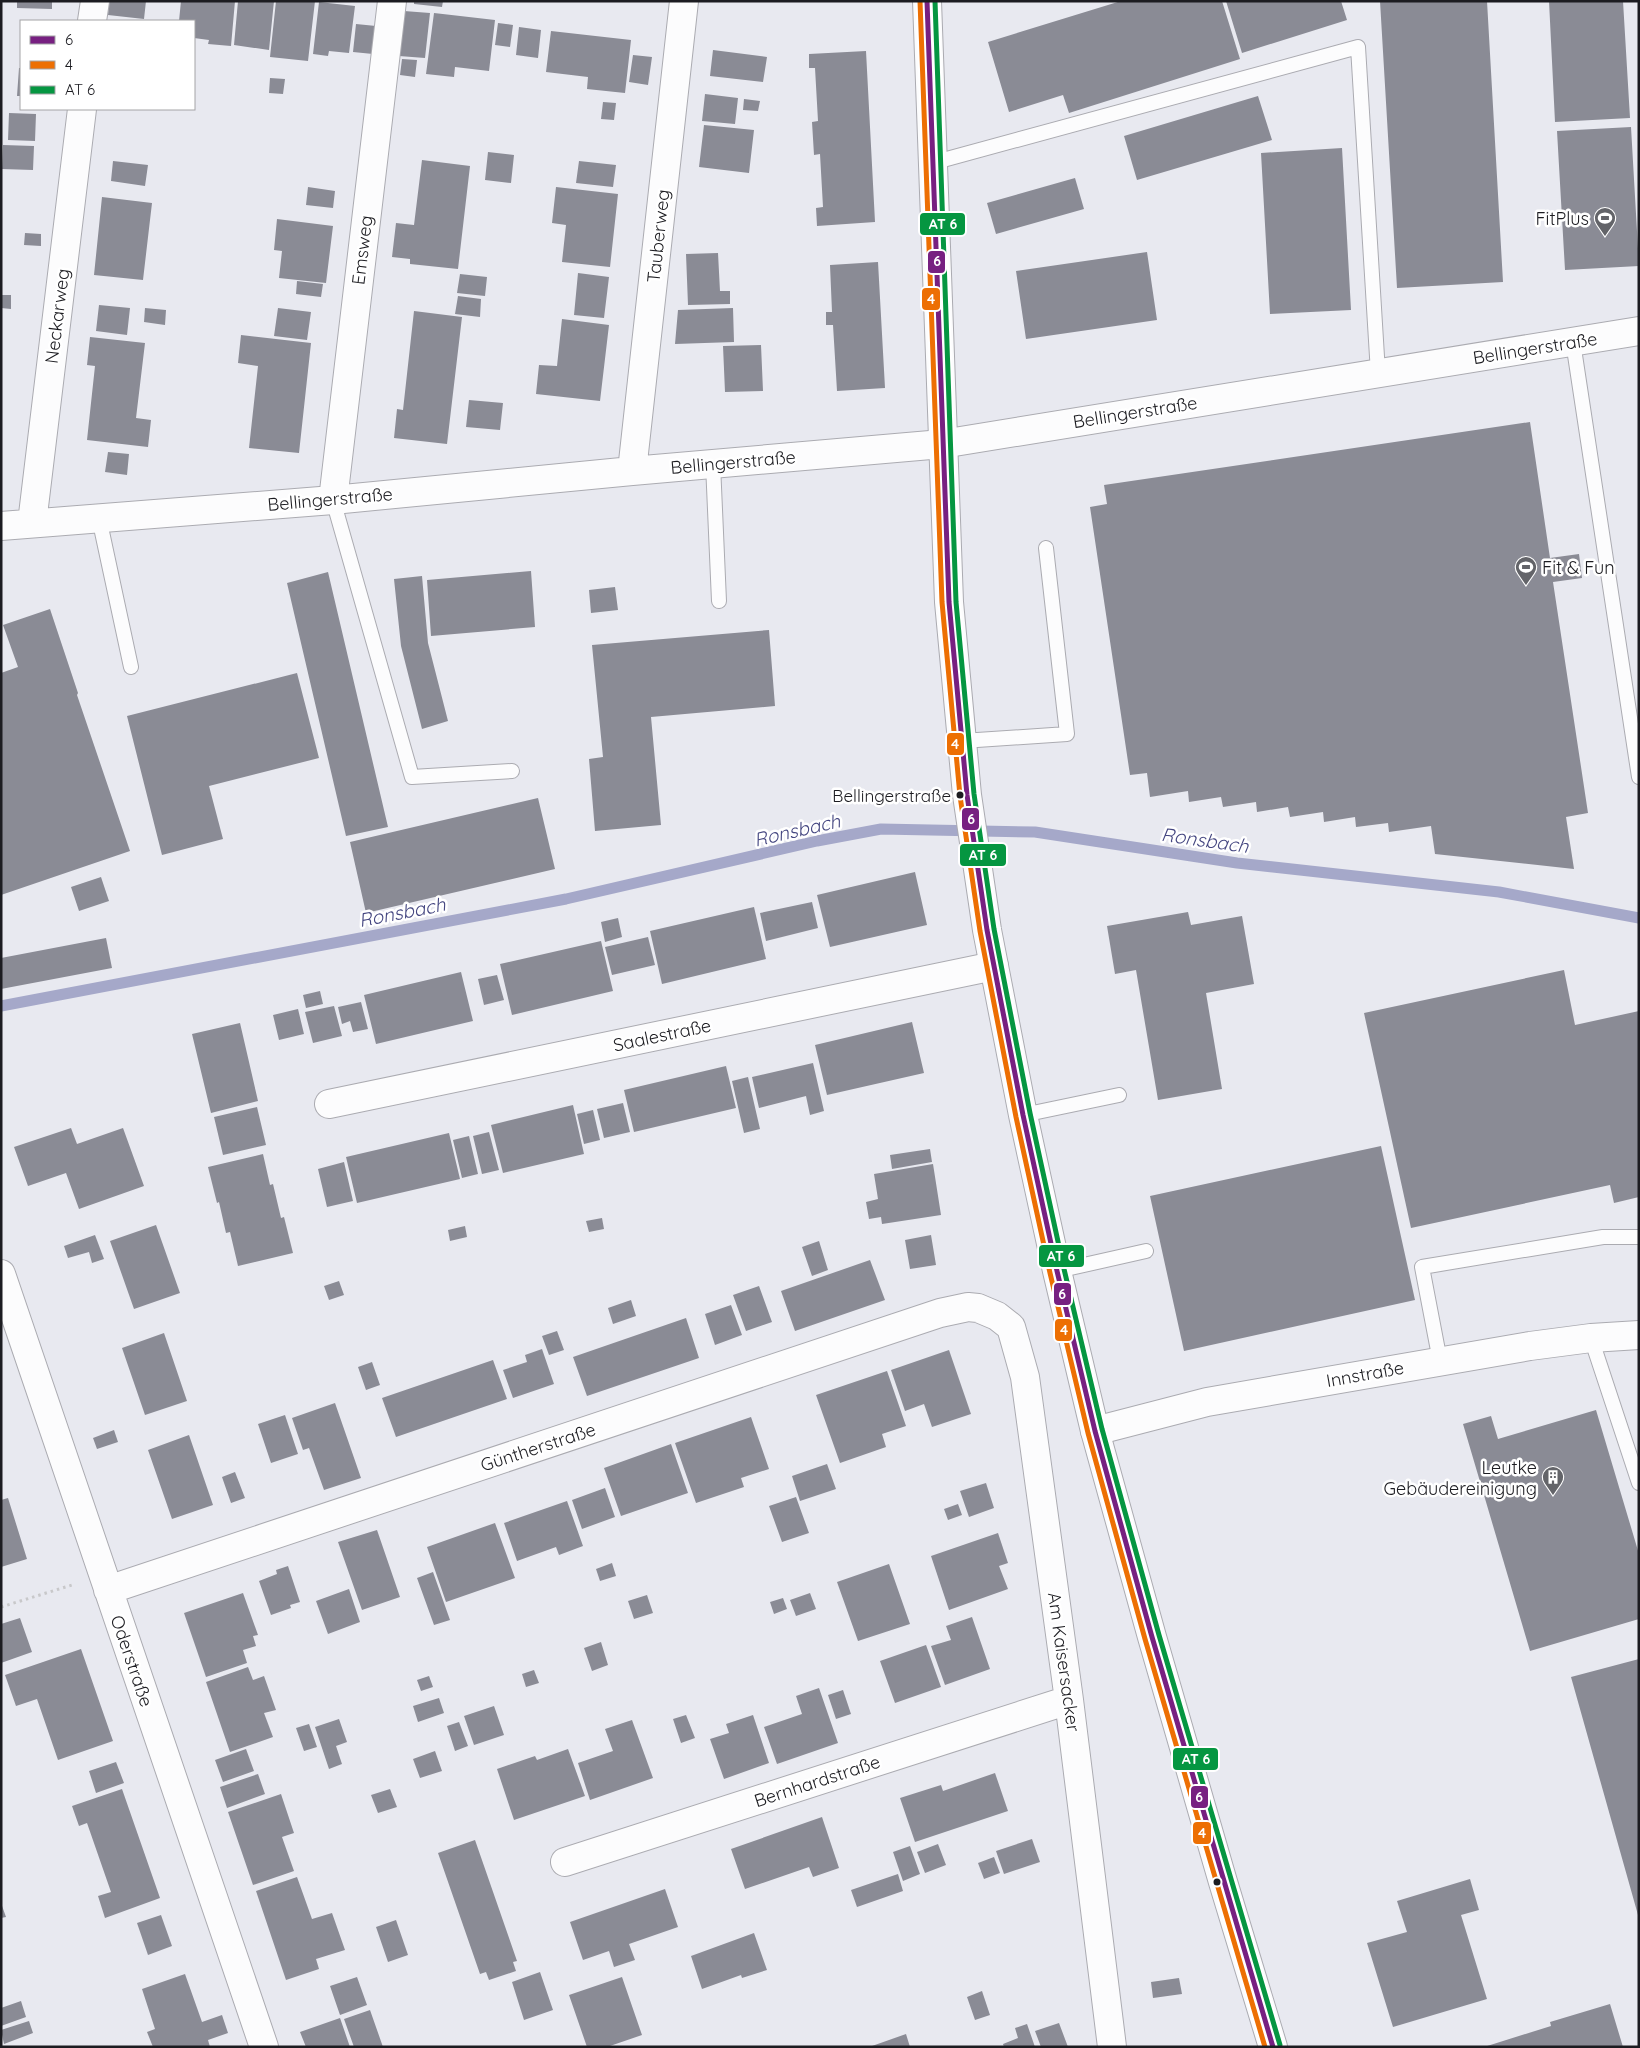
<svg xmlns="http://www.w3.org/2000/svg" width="1640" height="2048" viewBox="0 0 1640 2048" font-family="Quicksand,sans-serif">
  <rect width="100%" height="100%" fill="#e8e9f0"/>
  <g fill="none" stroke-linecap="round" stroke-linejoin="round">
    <path stroke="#a5a8c9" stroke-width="11" d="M1,1006L566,899L817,841L881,829L1035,832L1237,863L1499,892L1639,918"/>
  </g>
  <path fill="#8a8b95" d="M17,1H52V9L17,8Z
    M109,1H146L144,19L108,15Z
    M181,1H235L231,46L208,44L209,40L194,38V21H179Z
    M238,1H274L269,50L234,45Z
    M276,1H315L308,61L270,57Z
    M414,1H443L442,7L414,4Z
    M1121,1H1222L1240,59L1069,113L1063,95L1009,112L988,42Z
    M1226,1H1341L1347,20L1242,53Z
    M1380,1H1487L1503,282L1397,288Z
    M1549,1H1623L1630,118L1555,122Z
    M319,2L355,6L349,53L329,51L328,56L313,54Z
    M404,11L430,13L425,58L399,56Z
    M434,13L495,20L489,71L455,67L454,77L426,74Z
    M498,23L513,25L510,47L495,45Z
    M356,24L376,26L373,54L353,52Z
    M519,27L541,30L538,58L516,55Z
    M551,31L631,40L625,93L587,89L588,77L546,72Z
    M713,50L767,57L763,82L710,76Z
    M866,51L875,222L817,226L816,208L823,207L820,154L814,155L812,122L818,121L815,68H809V54Z
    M633,55L652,57L648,85L629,82Z
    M402,59L417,60L415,77L400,75Z
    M19,68H21V96H17Z
    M270,78L285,79L283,94L269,93Z
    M705,94L738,98L735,124L702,121Z
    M1258,96L1272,140L1137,180L1124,136Z
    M744,99L760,101L758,111L743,110Z
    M603,102L616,103L614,120L601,119Z
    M9,113L36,114L35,141L8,140Z
    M704,125L754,130L749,173L699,167Z
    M1631,127L1639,266L1565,270L1557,131Z
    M3,145L34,146L33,170L2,169Z
    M1342,148L1351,310L1270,314L1261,153Z
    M488,152L514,155L511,183L485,180Z
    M422,160L470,166L458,269L410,264V259L392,257L396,223L414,225Z
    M113,161L148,165L145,186L111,181Z
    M579,161L616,165L613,187L576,183Z
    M1075,178L1084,209L996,234L987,203Z
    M308,187L335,191L333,208L306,205Z
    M556,187L618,194L610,267L562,262L566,225L552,223Z
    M102,197L152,203L143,280L94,275Z
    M277,219L333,226L326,283L279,278L282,251L274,250Z
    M25,233L41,234V246L24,245Z
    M1147,252L1157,320L1026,339L1016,271Z
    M718,253L720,291H730V304L688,305L686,254Z
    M878,262L885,388L837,391L833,325H826V312H832L830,265Z
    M578,273L609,277L604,318L574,315Z
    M460,274L487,277L485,296L457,293Z
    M297,281L323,284L321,297L296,294Z
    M1,295H11V309L1,308Z
    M458,296L481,299L480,317L455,314Z
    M99,305L130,308L127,335L96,331Z
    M145,308L166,310L165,325L144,322Z
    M278,308L311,312L307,340L274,336Z
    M733,308L734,342L675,344L678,310Z
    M414,311L462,317L447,444L394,438L397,409L403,410Z
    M562,319L609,325L600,401L536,394L539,365L557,366Z
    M241,335L311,343L299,453L249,448L258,366L238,363Z
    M90,337L145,343L136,418L151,420L148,447L87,440L95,366L87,365Z
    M761,345L763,391L725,392L723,346Z
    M469,400L503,403L500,430L466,427Z
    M1530,422L1550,558L1579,554L1582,578L1553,582L1588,813L1566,817L1574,869L1435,854L1431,826L1389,832L1388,823L1356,827L1355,817L1324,822L1323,812L1290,817L1288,807L1257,812L1256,802L1223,807L1221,797L1189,802L1188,791L1150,797L1147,773L1130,775L1090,507L1107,504L1104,485Z
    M108,452L129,454L127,475L105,472Z
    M531,571L535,627L431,636L427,580Z
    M328,572L388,827L346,836L287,583Z
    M422,576L428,643L448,721L422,729L401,646L394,579Z
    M615,587L618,610L591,613L589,590Z
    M50,609L78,693L77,695L130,851L1,895V673L18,667L3,625Z
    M769,630L775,706L651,717L661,825L595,831L589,759L603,757L592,645Z
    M297,673L319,758L209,786L223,839L162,855L127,716Z
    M538,798L555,869L366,913L350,842Z
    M915,872L927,925L830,947L817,895Z
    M101,877L109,901L79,911L71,887Z
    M812,902L818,928L766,941L760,913Z
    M754,907L766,959L662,984L650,931Z
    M1188,912L1191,925L1242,916L1254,984L1206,993L1222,1089L1158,1100L1136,970L1115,974L1107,926Z
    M618,918L622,937L605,942L601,922Z
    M648,937L655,965L612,975L605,947Z
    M106,938L112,968L1,989V958Z
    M601,941L613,991L512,1015L500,964Z
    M1564,970L1575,1025L1639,1011V1197L1614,1203L1610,1185L1411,1228L1364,1013Z
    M461,972L473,1021L376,1044L364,995Z
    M497,975L504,1000L484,1005L478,979Z
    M320,991L323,1004L306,1008L303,995Z
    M361,1002L368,1029L353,1032L350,1021L342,1024L338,1007Z
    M334,1006L342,1036L313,1043L305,1012Z
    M298,1009L304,1034L279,1040L273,1015Z
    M912,1022L924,1073L827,1095L815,1045Z
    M240,1023L258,1101L211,1113L192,1034Z
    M813,1063L824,1111L810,1115L806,1096L759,1108L752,1077Z
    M726,1066L736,1108L634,1132L624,1090Z
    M748,1077L760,1129L744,1133L732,1081Z
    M623,1103L630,1132L604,1138L597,1109Z
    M573,1105L584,1154L503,1173L491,1125Z
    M257,1107L266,1145L223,1155L214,1117Z
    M593,1110L600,1140L584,1144L577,1114Z
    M71,1128L77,1144L123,1128L144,1186L79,1209L66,1173L28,1186L14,1147Z
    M489,1132L499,1170L482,1174L473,1136Z
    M449,1133L460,1179L357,1203L346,1157Z
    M469,1136L478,1174L462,1178L453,1140Z
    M1381,1146L1415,1300L1184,1351L1150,1196Z
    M930,1149L932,1162L892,1169L890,1155Z
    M263,1154L270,1185L273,1184L281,1218L284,1217L293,1253L238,1266L230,1232L226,1233L219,1202L217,1203L208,1167Z
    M344,1162L353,1201L327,1207L318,1169Z
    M933,1164L941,1215L882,1224L881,1217L869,1219L866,1202L878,1199L874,1174Z
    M602,1218L604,1229L589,1232L586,1221Z
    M156,1225L180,1293L134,1309L110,1241Z
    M465,1226L467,1237L450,1241L448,1230Z
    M95,1235L104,1259L92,1263L89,1252L68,1258L64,1246Z
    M931,1235L936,1265L910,1269L905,1240Z
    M819,1241L828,1270L812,1276L802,1247Z
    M870,1260L885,1300L795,1331L781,1291Z
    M339,1281L344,1295L329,1300L324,1286Z
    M759,1286L772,1322L746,1331L733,1295Z
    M631,1300L636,1316L613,1324L608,1308Z
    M731,1305L742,1335L715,1345L705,1314Z
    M686,1318L699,1358L587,1396L573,1357Z
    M557,1331L564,1350L549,1355L542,1336Z
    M164,1333L187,1401L145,1415L122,1348Z
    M542,1349L554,1384L513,1398L503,1370L527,1362L525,1355Z
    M949,1350L971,1414L932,1427L924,1404L905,1411L891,1370Z
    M493,1360L507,1399L396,1437L382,1398Z
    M372,1362L380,1385L366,1390L358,1367Z
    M887,1371L906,1426L882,1434L886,1447L840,1463L816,1395Z
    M335,1403L361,1478L324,1490L309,1448L303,1450L292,1418Z
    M1596,1410L1639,1554V1619L1530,1651L1463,1424L1491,1416L1498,1439Z
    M285,1415L298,1454L271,1463L258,1424Z
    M751,1417L769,1469L741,1478L744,1487L696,1503L675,1443Z
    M114,1430L118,1442L97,1449L93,1438Z
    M189,1435L213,1505L172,1519L148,1450Z
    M671,1444L688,1493L621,1516L604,1468Z
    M827,1464L836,1489L800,1501L792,1476Z
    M235,1472L245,1498L231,1503L222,1477Z
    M986,1483L994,1508L969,1517L960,1491Z
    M605,1488L615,1517L582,1529L572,1500Z
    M796,1497L809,1533L782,1542L769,1506Z
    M8,1498L27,1559L1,1567V1500Z
    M567,1501L583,1546L559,1555L556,1547L517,1561L504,1523Z
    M958,1504L962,1515L948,1520L944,1509Z
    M495,1523L515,1578L446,1602L427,1547Z
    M377,1530L400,1597L362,1610L338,1542Z
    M998,1533L1008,1563L999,1566L1008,1589L949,1610L931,1556Z
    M612,1563L616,1576L600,1581L596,1569Z
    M889,1564L910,1624L858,1641L837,1582Z
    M288,1566L300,1602L290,1605L291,1608L271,1615L259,1581L277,1574L276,1570Z
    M433,1572L450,1620L434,1625L417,1578Z
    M349,1589L360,1622L328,1634L316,1601Z
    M243,1593L258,1635L253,1636L256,1646L243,1650L247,1663L206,1677L184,1613Z
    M810,1593L816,1609L796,1616L790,1600Z
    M647,1595L653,1613L634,1619L628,1601Z
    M783,1598L787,1609L774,1614L770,1602Z
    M972,1617L990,1669L945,1685L931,1646L951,1640L946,1626Z
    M20,1618L32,1652L1,1663V1624Z
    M601,1642L608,1665L592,1671L584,1648Z
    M926,1645L941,1687L895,1703L880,1661Z
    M81,1649L113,1741L58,1760L37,1699L16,1706L5,1675Z
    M1639,1659V1915H1638L1571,1677Z
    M248,1667L253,1680L264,1676L276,1710L264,1713L273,1737L230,1752L206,1682Z
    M534,1670L539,1683L526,1687L522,1674Z
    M429,1676L433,1687L421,1691L417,1680Z
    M819,1688L838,1743L777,1764L764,1727L802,1714L796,1696Z
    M843,1690L851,1714L836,1719L828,1695Z
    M439,1698L444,1713L418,1722L413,1706Z
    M494,1706L504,1735L474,1745L464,1716Z
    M686,1715L695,1738L681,1743L673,1719Z
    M753,1715L769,1763L724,1779L710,1739L729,1733L726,1724Z
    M339,1719L347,1742L336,1746L342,1764L329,1769L315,1727Z
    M632,1720L653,1778L590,1800L578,1763L613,1751L605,1729Z
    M459,1722L468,1746L455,1751L447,1726Z
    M309,1724L317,1747L304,1751L296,1728Z
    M246,1749L254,1771L223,1782L215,1760Z
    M568,1749L585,1796L514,1820L497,1769L535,1756L537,1760Z
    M435,1751L442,1771L420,1778L413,1759Z
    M116,1762L124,1783L96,1793L89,1771Z
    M995,1773L1008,1811L915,1842L900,1798L941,1785L943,1791Z
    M258,1774L265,1794L227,1808L220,1787Z
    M122,1789L160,1898L105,1918L98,1896L111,1892L87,1823L79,1826L72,1806Z
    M390,1789L397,1807L378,1813L371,1795Z
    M281,1794L294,1833L282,1837L294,1871L253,1885L228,1812Z
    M822,1817L839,1868L813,1877L809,1867L745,1889L731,1849Z
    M1032,1839L1040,1862L1004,1874L996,1851Z
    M475,1840L517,1961L513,1962L516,1971L489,1980L486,1972L480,1974L438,1853Z
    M938,1844L946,1865L925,1873L917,1852Z
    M910,1846L920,1874L903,1881L893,1852Z
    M994,1857L1000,1873L984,1879L978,1863Z
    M898,1874L903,1891L857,1907L851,1890Z
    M297,1877L312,1919L332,1913L345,1950L316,1959L319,1969L286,1980L256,1891Z
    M1470,1879L1479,1910L1461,1915L1487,1999L1393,2027L1367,1943L1407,1932L1397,1901Z
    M665,1889L678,1927L629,1944L635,1960L614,1967L609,1951L583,1960L570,1922Z
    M1,1903L6,1917L1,1918Z
    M161,1915L172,1946L148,1955L137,1923Z
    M396,1920L408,1955L388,1962L376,1927Z
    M754,1933L767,1970L742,1978L741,1975L702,1989L691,1956Z
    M540,1972L553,2010L524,2020L512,1982Z
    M185,1974L202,2022L222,2015L228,2033L208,2040L210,2047H153L147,2032L155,2029L142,1989Z
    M357,1977L367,2005L340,2015L330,1986Z
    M622,1977L642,2035L607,2047H587L569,1995Z
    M1179,1978L1182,1994L1153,1998L1151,1982Z
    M982,1991L990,2015L975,2020L967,1997Z
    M21,2001L26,2017L1,2026V2008Z
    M1610,2004L1623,2047H1484L1551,2026L1550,2022Z
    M370,2010L383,2047H354L344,2019Z
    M340,2018L350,2047H306L300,2032Z
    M29,2021L33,2033L4,2044L1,2030Z
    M1059,2023L1068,2047H1041L1035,2031Z
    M1027,2024L1035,2047H1004L1003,2044L1018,2038L1015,2028Z
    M906,2034L910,2047H872V2046Z"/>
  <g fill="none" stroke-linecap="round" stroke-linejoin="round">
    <g stroke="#ababb1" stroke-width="16">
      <path id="lane" d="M932,163L1358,47L1378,373
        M1573,342L1639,777
        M713,464L719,601
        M333,500L412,777L512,771
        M99,518L131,667
        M962,741L1067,734L1046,548
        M1023,1115L1119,1095
        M1057,1271L1146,1251
        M1591,1338L1639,1483
        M1440,1361L1422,1267L1603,1237H1639"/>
    </g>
    <g stroke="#ababb1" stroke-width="30">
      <path id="street" d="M92,21L95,1
        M632,471L684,1
        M333,500L392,1
        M32,523L82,109
        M1,526L333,500L632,471L942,444L1639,331
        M329,1104L994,966
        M1,1274L264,2047
        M1095,1431L1207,1402L1530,1346L1591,1338L1639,1335
        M108,1590L940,1313L968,1307L978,1308L997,1316L1011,1327L1025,1377L1069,1700L1112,2047
        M565,1862L1069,1700"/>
    </g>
    <g stroke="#ababb1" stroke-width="30">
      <path id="secondary" d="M927,1L949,602L967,795L987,930L1023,1115L1057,1271L1095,1431L1152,1637L1223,1882L1273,2047"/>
    </g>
    <path stroke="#c8c8ca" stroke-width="3" stroke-dasharray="2.5 4" stroke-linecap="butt" d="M1,1607L72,1585"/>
    <use href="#lane" stroke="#fcfcfd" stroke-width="14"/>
    <use href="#street" stroke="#fcfcfd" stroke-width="28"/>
    <use href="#secondary" stroke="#fcfcfd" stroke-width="28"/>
    <g stroke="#fff" stroke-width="9">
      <path id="bus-1" d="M927,1L949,602L967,795L987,930L1023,1115L1057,1271L1095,1431L1152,1637L1273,2047"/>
    </g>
    <g stroke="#fff" stroke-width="9">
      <path id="bus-2" d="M920,1L942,602L960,796L980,931L1016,1117L1050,1273L1088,1433L1145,1639L1265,2047"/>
    </g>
    <g stroke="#fff" stroke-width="9">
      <path id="bus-3" d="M935,1L956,602L974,794L994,929L1030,1113L1064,1269L1102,1429L1159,1635L1280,2045"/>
    </g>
    <use href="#bus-1" stroke="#772081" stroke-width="5"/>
    <use href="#bus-2" stroke="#ed6f03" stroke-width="5"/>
    <use href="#bus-3" stroke="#059641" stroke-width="5"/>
  </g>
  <defs>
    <g id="stadium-pin" transform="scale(1.125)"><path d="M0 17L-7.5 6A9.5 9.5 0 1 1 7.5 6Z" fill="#636469" stroke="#fff"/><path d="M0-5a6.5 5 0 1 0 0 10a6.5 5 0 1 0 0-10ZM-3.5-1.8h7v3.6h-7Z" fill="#fff"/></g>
    <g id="building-pin" transform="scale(1.125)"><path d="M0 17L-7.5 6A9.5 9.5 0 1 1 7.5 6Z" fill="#636469" stroke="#fff"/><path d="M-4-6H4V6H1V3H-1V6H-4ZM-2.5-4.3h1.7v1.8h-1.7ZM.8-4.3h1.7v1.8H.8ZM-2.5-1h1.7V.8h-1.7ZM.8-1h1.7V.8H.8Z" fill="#fff"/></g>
  </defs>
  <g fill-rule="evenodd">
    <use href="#stadium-pin" x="1605" y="218"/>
    <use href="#stadium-pin" x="1526" y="567"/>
    <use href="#building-pin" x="1553" y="1477"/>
  </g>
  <g fill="#1c1c21" stroke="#fff" stroke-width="2">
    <circle cx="960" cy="795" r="4.5"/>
    <circle cx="1217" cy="1882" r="4.5"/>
  </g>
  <g text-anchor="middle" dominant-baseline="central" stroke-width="5" stroke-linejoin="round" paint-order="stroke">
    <g font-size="17" fill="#1c1c21" stroke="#fff" text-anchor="end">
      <text x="951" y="795">Bellingerstraße</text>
    </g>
    <g font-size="18" fill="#1c1c21" stroke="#fff" text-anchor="end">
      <text x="1589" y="218">FitPlus</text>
      <text x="1542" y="567" text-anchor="start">Fit &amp; Fun</text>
      <text x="1537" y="1467">Leutke<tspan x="1537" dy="21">Gebäudereinigung</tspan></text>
    </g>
    <g font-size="18" fill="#1c1c21" stroke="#fff">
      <text transform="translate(658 236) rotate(-84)">Tauberweg</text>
      <text transform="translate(362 250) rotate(-83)">Emsweg</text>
      <text transform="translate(57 316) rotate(-83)">Neckarweg</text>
      <text transform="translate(1535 348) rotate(-9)">Bellingerstraße</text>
      <text transform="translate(1135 412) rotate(-9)">Bellingerstraße</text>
      <text transform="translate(733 462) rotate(-5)">Bellingerstraße</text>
      <text transform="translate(330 499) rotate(-5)">Bellingerstraße</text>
      <text transform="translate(662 1035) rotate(-12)">Saalestraße</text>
      <text transform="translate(1365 1374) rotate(-10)">Innstraße</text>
      <text transform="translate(538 1447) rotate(-18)">Güntherstraße</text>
      <text transform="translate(132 1661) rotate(71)">Oderstraße</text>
      <text transform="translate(1064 1662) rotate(82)">Am Kaisersacker</text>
      <text transform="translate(817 1781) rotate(-18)">Bernhardstraße</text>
    </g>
    <g font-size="19" font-style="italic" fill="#444680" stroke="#fff">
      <text transform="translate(797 830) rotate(-13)">Ronsbach</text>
      <text transform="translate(1205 840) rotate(8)">Ronsbach</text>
      <text transform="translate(402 912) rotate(-11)">Ronsbach</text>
    </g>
  </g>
  <g stroke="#fff" stroke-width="2">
    <rect x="919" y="212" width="47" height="24" rx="5" fill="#059641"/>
    <rect x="927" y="250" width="19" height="24" rx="5" fill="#772081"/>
    <rect x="921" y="287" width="20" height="24" rx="5" fill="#ed6f03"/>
    <rect x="946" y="732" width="19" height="24" rx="5" fill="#ed6f03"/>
    <rect x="961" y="807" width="19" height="24" rx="5" fill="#772081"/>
    <rect x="959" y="843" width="48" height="24" rx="5" fill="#059641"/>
    <rect x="1038" y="1244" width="47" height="24" rx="5" fill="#059641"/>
    <rect x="1053" y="1282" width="19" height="24" rx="5" fill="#772081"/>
    <rect x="1054" y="1318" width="19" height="24" rx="5" fill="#ed6f03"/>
    <rect x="1172" y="1747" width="47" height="24" rx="5" fill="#059641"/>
    <rect x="1190" y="1785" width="19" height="24" rx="5" fill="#772081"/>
    <rect x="1192" y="1821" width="20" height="24" rx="5" fill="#ed6f03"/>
  </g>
  <g font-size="14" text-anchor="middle" font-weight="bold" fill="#fff">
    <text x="943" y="229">AT 6</text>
    <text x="937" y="266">6</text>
    <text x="931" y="304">4</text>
    <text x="955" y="749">4</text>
    <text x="971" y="824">6</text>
    <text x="983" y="860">AT 6</text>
    <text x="1061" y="1261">AT 6</text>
    <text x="1062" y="1299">6</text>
    <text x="1064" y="1335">4</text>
    <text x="1196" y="1764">AT 6</text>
    <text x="1199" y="1802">6</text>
    <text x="1202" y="1838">4</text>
  </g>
  <rect width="1640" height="2048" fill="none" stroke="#1c1c21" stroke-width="5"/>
  <rect x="20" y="20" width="175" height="90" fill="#ffffff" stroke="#a4a4a6"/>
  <rect x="30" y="36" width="25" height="8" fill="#772081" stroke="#a4a4a6"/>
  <text x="65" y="45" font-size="15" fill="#1c1c21">6</text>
  <rect x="30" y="61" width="25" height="8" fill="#ed6f03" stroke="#a4a4a6"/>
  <text x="65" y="70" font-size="15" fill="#1c1c21">4</text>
  <rect x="30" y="86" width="25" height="8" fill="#059641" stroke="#a4a4a6"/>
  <text x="65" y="95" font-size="15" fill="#1c1c21">AT 6</text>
</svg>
